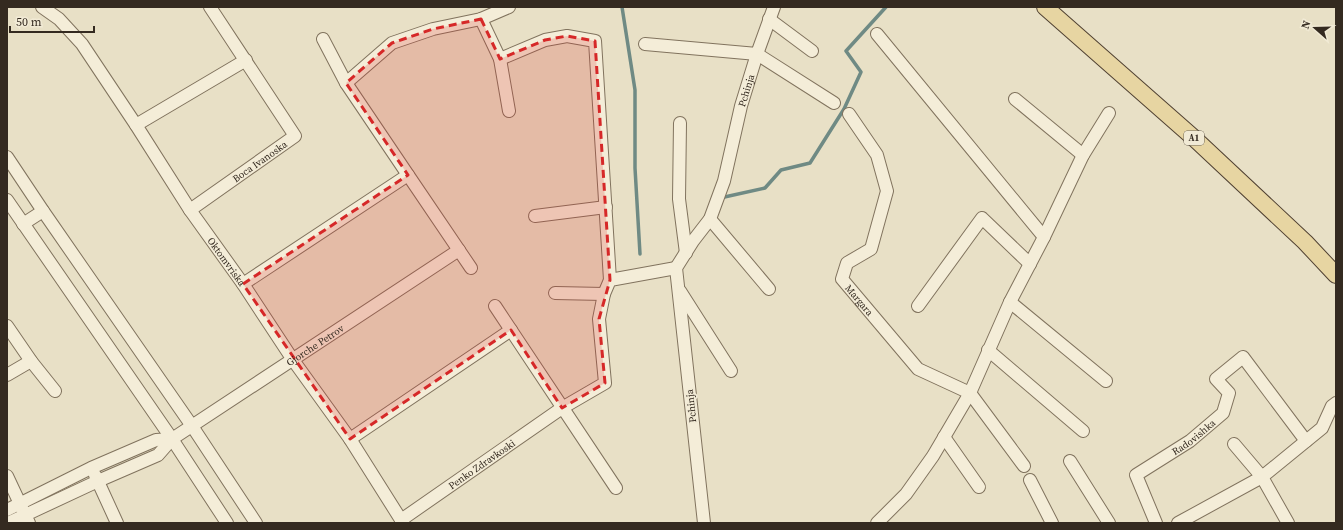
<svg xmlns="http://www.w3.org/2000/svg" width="1343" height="530" viewBox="0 0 1343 530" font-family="'Source Serif 4',serif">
  <rect width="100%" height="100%" fill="#e8e0c6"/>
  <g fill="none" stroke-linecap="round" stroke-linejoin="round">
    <path stroke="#6f8a84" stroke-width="3.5" d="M622,7L635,90V168L640,254
      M720,198L765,188L781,170L810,163L844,109L861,72L846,51L886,7"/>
    <g stroke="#81735e" stroke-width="14">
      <g id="minor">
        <path id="s1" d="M42,7L59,19L82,44L136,125L190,210L243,284L293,360L350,439L403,523"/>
        <path d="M481,19L500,59L509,111"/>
        <path d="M769,19L812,51"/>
        <path d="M877,34L1044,237"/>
        <path d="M323,39L346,83L408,175L471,268"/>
        <path d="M645,44L757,54L834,103"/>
        <path d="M500,59L545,40L567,36L595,41L610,280"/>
        <path d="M346,83L392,43L433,29L481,19L509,7"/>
        <path d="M1015,99L1083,155"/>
        <path id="s2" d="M849,114L877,155L887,191L871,249L847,263L842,279L918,369L970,393L1024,466"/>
        <path d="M680,123L679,199L686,253"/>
        <path d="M136,125L246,60"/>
        <path d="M7,157L43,211L192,426L256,523"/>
        <path d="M7,200L172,439L227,523"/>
        <path id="s3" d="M190,210L295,136L210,7"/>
        <path d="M535,216L606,207"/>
        <path d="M710,219L769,289"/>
        <path d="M23,224L43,211"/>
        <path d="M243,284L408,175"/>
        <path d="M680,291L731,371"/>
        <path d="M555,293L604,294"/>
        <path d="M1010,302L1106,381"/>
        <path d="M495,306L616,488"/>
        <path d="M918,306L982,218L1030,264"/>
        <path d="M7,326L31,361L55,391"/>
        <path d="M988,350L1083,431"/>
        <path d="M7,375L31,361"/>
        <path d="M944,437L979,487"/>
        <path d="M350,439L511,330"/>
        <path d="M1234,444L1262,477L1288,523"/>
        <path d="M1070,461L1109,523"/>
        <path d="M95,475L117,523"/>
        <path d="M7,476L29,523"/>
        <path d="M1030,480L1052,523"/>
        <path d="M7,510L91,468L156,440L172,439"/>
        <path id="s4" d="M401,520L562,408L605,383L599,319L604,294L610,280L676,268"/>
        <path id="s5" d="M8,523L98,481L158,455L172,439L459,250"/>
        <path id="s6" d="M704,523L676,268L693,241L710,219L724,181L741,106L757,54L774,7"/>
        <path d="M877,523L906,494L933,456L970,393L1010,302L1044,237L1083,155L1109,113"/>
        <path id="s7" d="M1156,523L1136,475L1190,441L1223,413L1229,393L1216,379L1243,357L1306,441"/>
        <path d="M1178,523L1262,477L1322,428L1332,406L1336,403"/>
      </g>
    </g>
    <g stroke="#504132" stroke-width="18">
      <path id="major" d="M1045,7L1195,139L1305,242L1336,275"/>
    </g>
    <use href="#minor" stroke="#f4edd8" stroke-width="12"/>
    <use href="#major" stroke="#e7d5a2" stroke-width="16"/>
  </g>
  <path fill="#d62828" fill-opacity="0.2" stroke="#d62828" stroke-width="3" stroke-dasharray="8 5" stroke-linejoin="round" d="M481,19L500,59L545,40L567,36L595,41L610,280L599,319L605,383L562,408L511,330L350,439L243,284L408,175L346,83L392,43L433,29Z"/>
  <g text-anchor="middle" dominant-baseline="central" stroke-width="3.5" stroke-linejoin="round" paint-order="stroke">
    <rect fill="#f1ead5" stroke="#6d6456" stroke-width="1" x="1184" y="131" width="20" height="14" rx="3"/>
    <g font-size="9" font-weight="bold" fill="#342a20">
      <text x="1194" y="138">A1</text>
    </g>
    <g font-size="10" fill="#342a20" stroke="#f1ead5">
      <text stroke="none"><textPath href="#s6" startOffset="450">Pchinja</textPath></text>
      <text stroke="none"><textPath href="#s3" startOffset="85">Boca Ivanoska</textPath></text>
      <text stroke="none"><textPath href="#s1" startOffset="316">Oktomvriska</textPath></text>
      <text stroke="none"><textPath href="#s2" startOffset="219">Margara</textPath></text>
      <text stroke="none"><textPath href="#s5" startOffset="357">Gjorche Petrov</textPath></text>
      <text transform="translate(691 406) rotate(-96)">Pchinja</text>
      <text stroke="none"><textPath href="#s7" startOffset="121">Radovishka</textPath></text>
      <text stroke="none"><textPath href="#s4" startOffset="98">Penko Zdravkoski</textPath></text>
    </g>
  </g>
  <rect width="1343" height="530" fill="none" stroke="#342a20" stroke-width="16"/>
  <g transform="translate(1315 28) rotate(290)" stroke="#f1ead5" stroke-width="3" paint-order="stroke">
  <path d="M0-3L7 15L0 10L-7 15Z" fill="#342a20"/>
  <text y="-6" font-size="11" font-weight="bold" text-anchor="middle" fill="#342a20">N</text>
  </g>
  <path d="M10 26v6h84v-6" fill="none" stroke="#342a20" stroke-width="2"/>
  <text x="16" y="26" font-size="12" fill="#342a20" stroke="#f1ead5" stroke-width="3" paint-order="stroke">50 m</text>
</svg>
